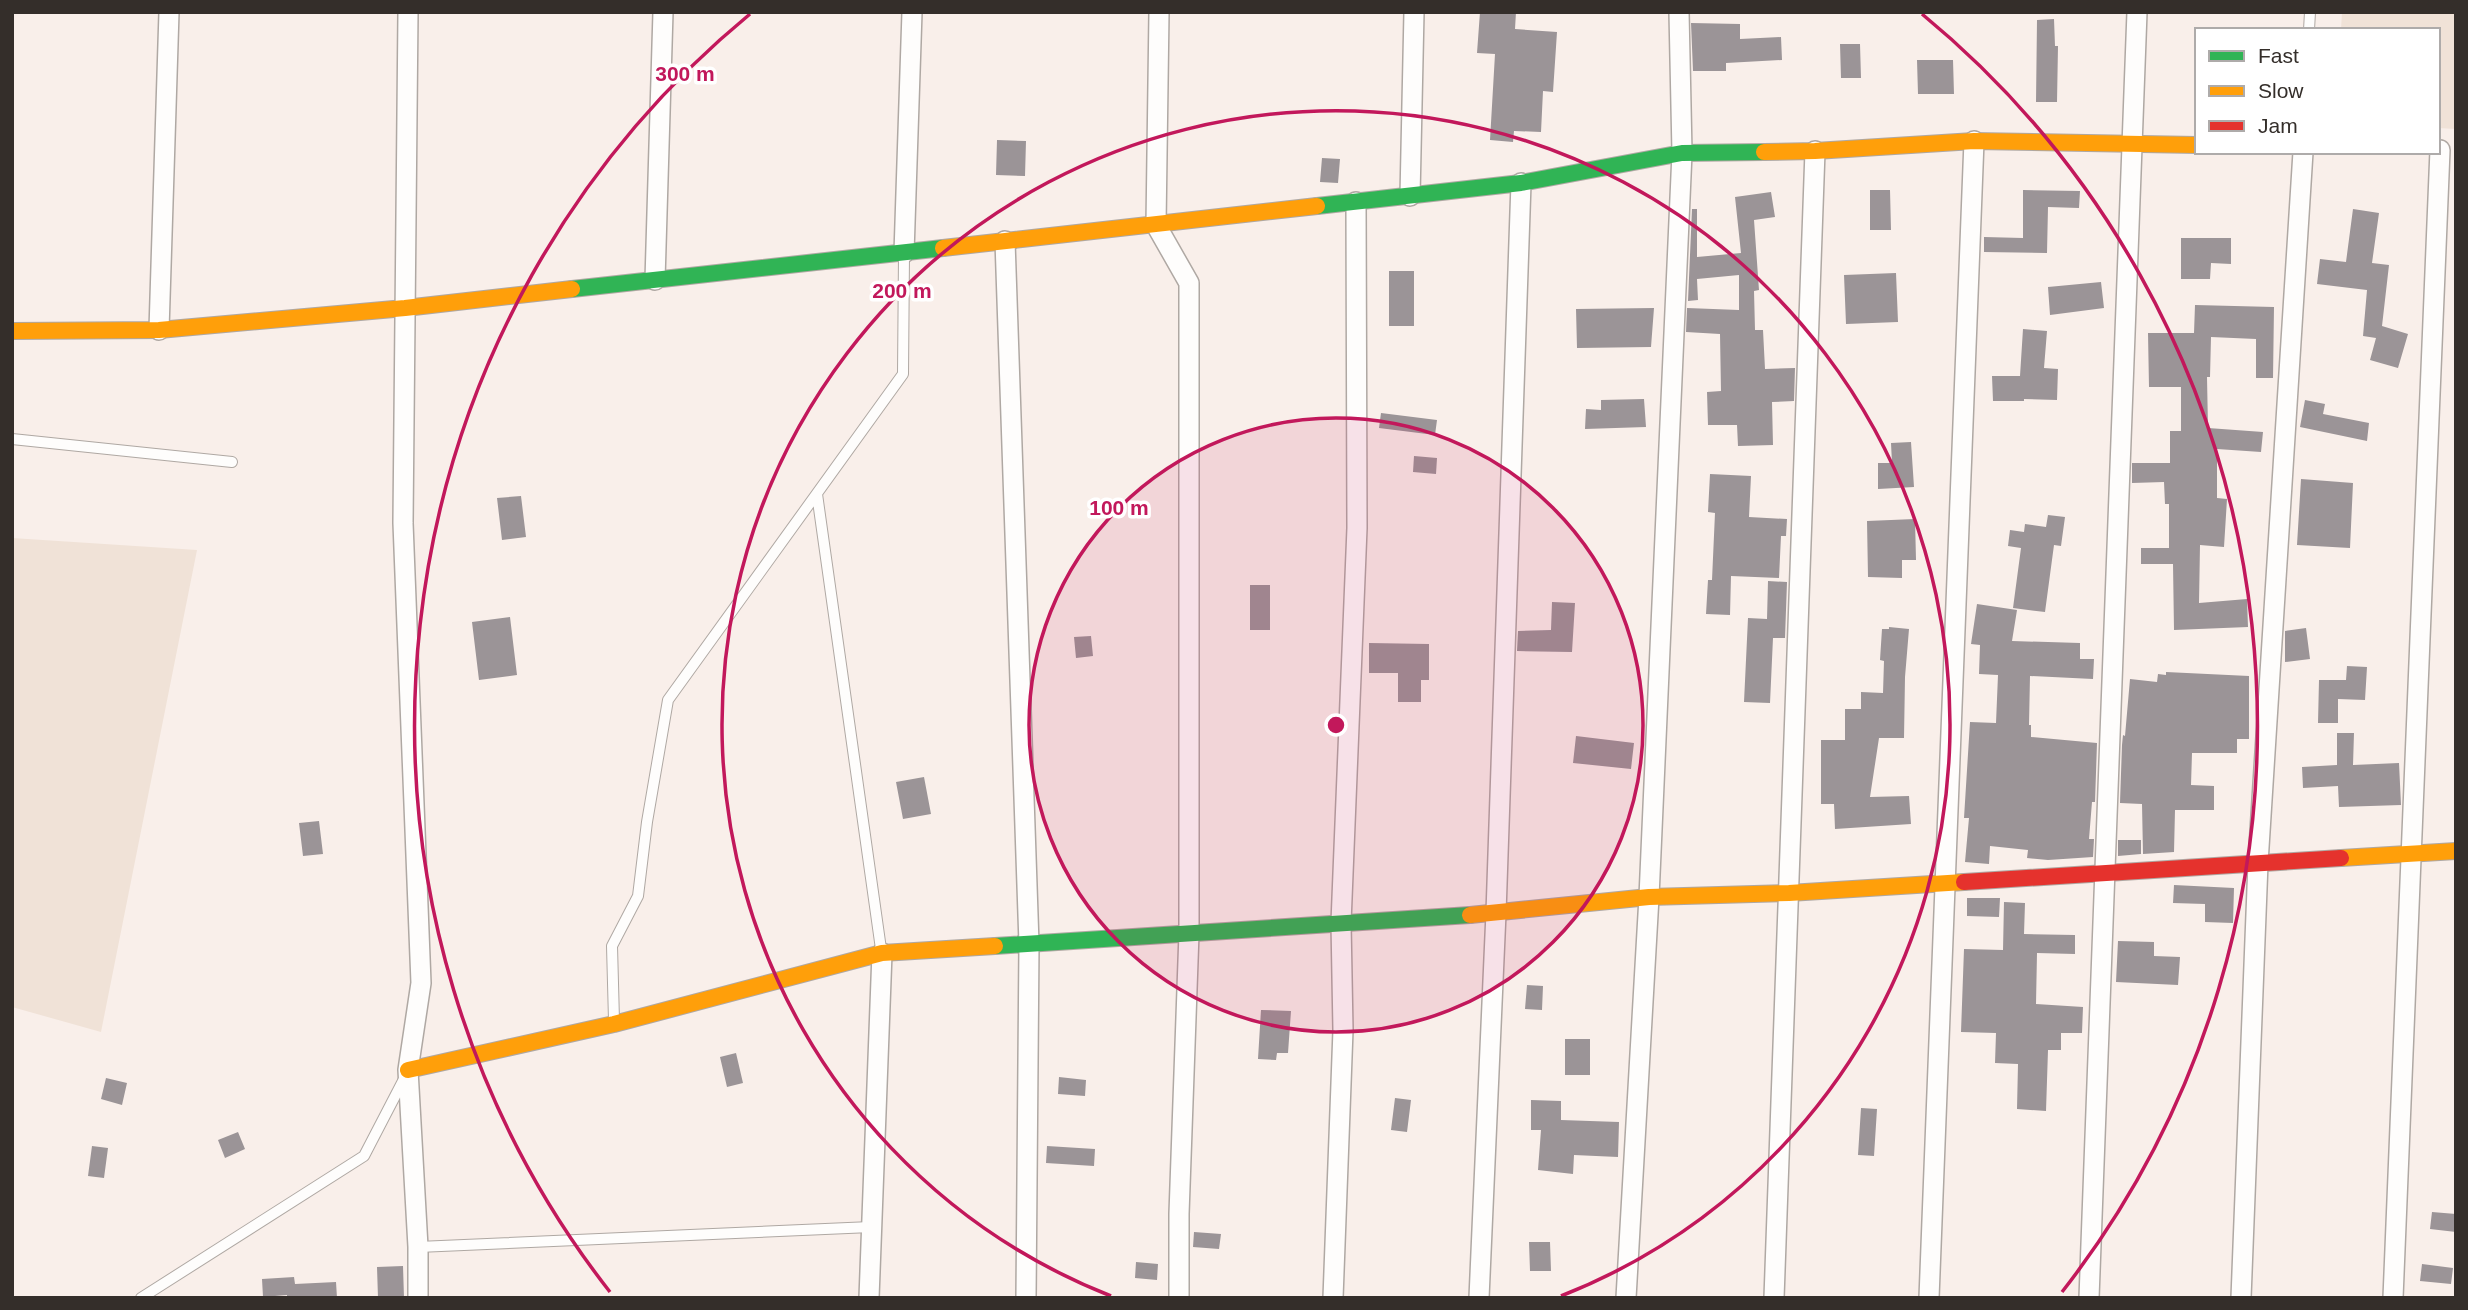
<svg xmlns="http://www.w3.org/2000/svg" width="2468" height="1310" viewBox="0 0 2468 1310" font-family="Arial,sans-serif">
  <rect width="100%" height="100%" fill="#f9efea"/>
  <path fill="#f0e2d7" d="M2342,12H2456V129L2438,128V30H2341Z
    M12,538L197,550L101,1032L12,1007Z"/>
  <path fill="#9b9497" d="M1480,12H1516L1515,29L1557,32L1553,92L1543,91L1541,132L1514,131L1513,142L1490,140L1495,54L1477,53Z
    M2054,19L2055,46H2058L2057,102H2036L2037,20Z
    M1691,23L1740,24V39L1781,37L1782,60L1726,63V71H1693Z
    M1840,44H1860L1861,78H1841Z
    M1917,60H1953L1954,94H1918Z
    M997,140L1026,141L1025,176L996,175Z
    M1322,158L1340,159L1338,183L1320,182Z
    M1870,190H1890L1891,230H1870Z
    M2023,190L2080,191L2079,208L2048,207L2047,253L1984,252V237L2023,238Z
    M1771,192L1775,217L1754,220L1759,290L1754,291L1755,330H1763L1765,369L1795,368L1794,401L1772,402L1773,445L1738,446L1737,425H1708L1707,392L1721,391L1720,334L1686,332L1687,308L1739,310V275L1697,279L1698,300L1688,301L1692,209H1697V257L1741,253L1735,197Z
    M2353,209L2379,213L2372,263L2389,265L2382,326L2408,334L2398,368L2370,360L2376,338L2363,336L2367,290L2317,284L2320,259L2346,262Z
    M2181,238H2231V264L2211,263L2210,279H2181Z
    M1389,271H1414V326H1389Z
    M1896,273L1898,322L1846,324L1844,275Z
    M2101,282L2104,308L2050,315L2048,287Z
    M2195,305L2274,307L2273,378H2256V339L2211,337L2210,377H2207L2208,428L2263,432L2261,452L2217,449V498L2227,499L2224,547L2200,545L2199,603L2247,599L2248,627L2174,630L2173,564H2141V548H2169V504H2165L2164,482L2132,483V463H2170V431H2181V387H2149L2148,333H2194Z
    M1654,308L1651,347L1577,348L1576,309Z
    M2023,329L2047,331L2044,368L2058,369L2057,400L2024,399V401H1993L1992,376H2020Z
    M1644,399L1646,427L1585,429L1586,409L1601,410V400Z
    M2305,400L2325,404L2323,414L2369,423L2367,441L2300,427Z
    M1381,413L1437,420L1435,435L1379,428Z
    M1911,442L1914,487L1878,489V463H1892L1891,443Z
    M1414,456L1437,458L1436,474L1413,472Z
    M1710,474L1751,476L1749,517L1787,519L1786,536H1781L1779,578L1731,576L1730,615L1706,614L1708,580H1712L1715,513L1708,512Z
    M2301,479L2353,483L2350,548L2297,545Z
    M521,496L526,537L502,540L497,498Z
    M2048,515L2065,517L2061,546L2054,545L2045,612L2013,608L2021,548L2008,546L2010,530L2024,532L2025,524L2046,527Z
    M1915,519L1916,560H1902V578L1868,577L1867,521Z
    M1768,581L1787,582L1785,638H1773L1770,703L1744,702L1748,618L1767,619Z
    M1250,585H1270V630H1250Z
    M1552,602L1575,603L1572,652L1517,651L1518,631L1551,630Z
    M1977,604L2017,610L2012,641L2080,643V659H2094L2093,679L2030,676L2029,725H2031V737L2097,743L2095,802H2092L2089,839H2094L2093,857L2048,860L2027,858L2028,850L1990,846L1989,864L1965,862L1969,818H1964L1970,722L1996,723L1998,675L1979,674L1980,645L1971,644Z
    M510,617L517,675L479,680L472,622Z
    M1889,627L1909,629L1905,677L1904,738H1879L1870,797L1909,796L1911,824L1835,829L1834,804H1821V740H1845V709H1861V692L1883,693L1884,661L1880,660L1882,629H1889Z
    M2306,628L2310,659L2285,662V631Z
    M1091,636L1093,656L1076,658L1074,637Z
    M1369,643L1429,644V680H1421V702H1398V673H1369Z
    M2347,666L2367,667L2365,700L2338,699V723H2318L2319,680H2346Z
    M2166,672L2249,676V739H2237V753H2192L2191,785L2214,786V810H2175L2174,852L2143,854L2142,804L2120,803L2122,745L2123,735L2125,736L2130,679L2157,682L2158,674L2166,675Z
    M2337,733H2354L2353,765L2399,763L2401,805L2339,807L2338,786L2303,788L2302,767L2337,765Z
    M1576,736L1634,743L1631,769L1573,763Z
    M924,777L931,814L903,819L896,782Z
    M319,821L323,854L303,856L299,823Z
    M2118,840H2141V854L2118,856Z
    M2174,885L2234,888L2233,923L2205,922V904L2173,903Z
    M1967,898H2000L1999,917L1967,916Z
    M2004,902L2025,903L2024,934L2075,935V954L2037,953L2036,1004L2083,1007L2082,1033H2061V1050H2048L2046,1111L2017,1109L2018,1064L1995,1063L1996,1033L1961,1032L1964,949L2003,950Z
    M2118,941L2154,942V956L2180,957L2178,985L2116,982Z
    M1527,985L1543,986L1542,1010L1525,1009Z
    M1261,1010L1291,1011L1288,1053H1277L1276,1060L1258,1059Z
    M1565,1039H1590V1075H1565Z
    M736,1053L743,1083L727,1087L720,1057Z
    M1059,1077L1086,1080L1085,1096L1058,1094Z
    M106,1078L127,1083L122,1105L101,1099Z
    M1395,1098L1411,1100L1407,1132L1391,1130Z
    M1531,1100L1561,1101V1120L1619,1122L1618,1157L1574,1155L1573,1174L1538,1170L1541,1130H1531Z
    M1861,1108L1877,1109L1874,1156L1858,1155Z
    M238,1132L245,1149L225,1158L218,1140Z
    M92,1146L108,1148L104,1178L88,1176Z
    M1047,1146L1095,1149L1094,1166L1046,1163Z
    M2432,1212L2456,1214V1232L2430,1229Z
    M1194,1232L1221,1234L1219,1249L1193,1247Z
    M1529,1242H1550L1551,1271H1530Z
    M1136,1262L1158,1264L1157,1280L1135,1278Z
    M2422,1264L2453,1268L2451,1284L2420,1281Z
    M403,1266L404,1298H378L377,1267Z
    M294,1277L295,1284L336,1282L337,1298H287V1295L263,1297L262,1279Z"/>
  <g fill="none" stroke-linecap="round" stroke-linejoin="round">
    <g stroke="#afa8a3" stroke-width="12">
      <path id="lane" d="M2309,30L2310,12
        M12,439L232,462
        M817,494L881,949
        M614,1020L612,946L638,896L647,822L668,700L903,374L904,255
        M418,1247L871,1227
        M141,1298L364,1156L405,1077"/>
    </g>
    <g stroke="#afa8a3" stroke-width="22">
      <path id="street" d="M408,12L403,523L421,983L408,1070L418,1247V1298
        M1159,12L1156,225L1189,283V933L1179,1214V1298
        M1410,196L1414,12
        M1005,241L1029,944L1026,1298
        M904,253L912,12
        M655,280L663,12
        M159,330L169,12
        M869,1298L882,953
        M1333,1298L1343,1030L1341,923L1357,528L1356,202
        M1479,1298L1496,913L1521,183
        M1626,1298L1649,897L1682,153L1679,12
        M1774,1298L1815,151
        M1929,1298L1974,141
        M2089,1298L2137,12
        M2241,1298L2258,863L2303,152
        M2393,1298L2440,150"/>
    </g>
    <g stroke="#afa8a3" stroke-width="18">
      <path id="fast" d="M1317,206L1521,183L1682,153L1764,152
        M572,289L943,248
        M995,946L1470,915"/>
    </g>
    <g stroke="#afa8a3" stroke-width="18">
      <path id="slow" d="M1764,152L1815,151L1974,141L2197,145
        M943,248L1317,206
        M12,331L159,330L405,308L572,289
        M2341,858L2456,851
        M1470,915L1649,897L1789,893L1964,882
        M408,1070L614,1024L882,953L995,946"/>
    </g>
    <g stroke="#afa8a3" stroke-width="18">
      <path id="jam" d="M1964,882L2341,858"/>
    </g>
    <use href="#lane" stroke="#fefdfc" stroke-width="10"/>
    <use href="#street" stroke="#fefdfc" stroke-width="19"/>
    <use href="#fast" stroke="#30b455" stroke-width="16"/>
    <use href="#slow" stroke="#ff9f0a" stroke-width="16"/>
    <use href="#jam" stroke="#e5322d" stroke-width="16"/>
  </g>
  <circle cx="1336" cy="725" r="307" fill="#c2185b" fill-opacity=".12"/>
  <g fill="none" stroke="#c2185b" stroke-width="3.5">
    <circle cx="1336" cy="725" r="307"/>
    <path d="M1111 1296A614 614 0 1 1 1561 1296"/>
    <path d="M610 1292A921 921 0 0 1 750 14M1922 14A921 921 0 0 1 2062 1292"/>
  </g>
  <circle cx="1336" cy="725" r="10" fill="#c2185b" stroke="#fff" stroke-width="3.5"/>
  <g font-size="21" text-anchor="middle" font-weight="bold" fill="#c2185b" stroke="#fff" stroke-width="7" stroke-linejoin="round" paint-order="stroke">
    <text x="685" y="81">300 m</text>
    <text x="902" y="298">200 m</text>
    <text x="1119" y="515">100 m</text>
  </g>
  <rect width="2468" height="1310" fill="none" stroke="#342e2a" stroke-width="28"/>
  <rect x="2195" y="28" width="245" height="126" fill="#ffffff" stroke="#aeabaa" stroke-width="2"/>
  <rect x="2209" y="51" width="35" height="10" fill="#30b455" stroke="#aeabaa" stroke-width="2"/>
  <text x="2258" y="63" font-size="21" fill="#342e2a">Fast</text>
  <rect x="2209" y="86" width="35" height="10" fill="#ff9f0a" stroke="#aeabaa" stroke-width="2"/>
  <text x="2258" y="98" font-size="21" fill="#342e2a">Slow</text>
  <rect x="2209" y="121" width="35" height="10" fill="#e5322d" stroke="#aeabaa" stroke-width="2"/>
  <text x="2258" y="133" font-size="21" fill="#342e2a">Jam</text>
</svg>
